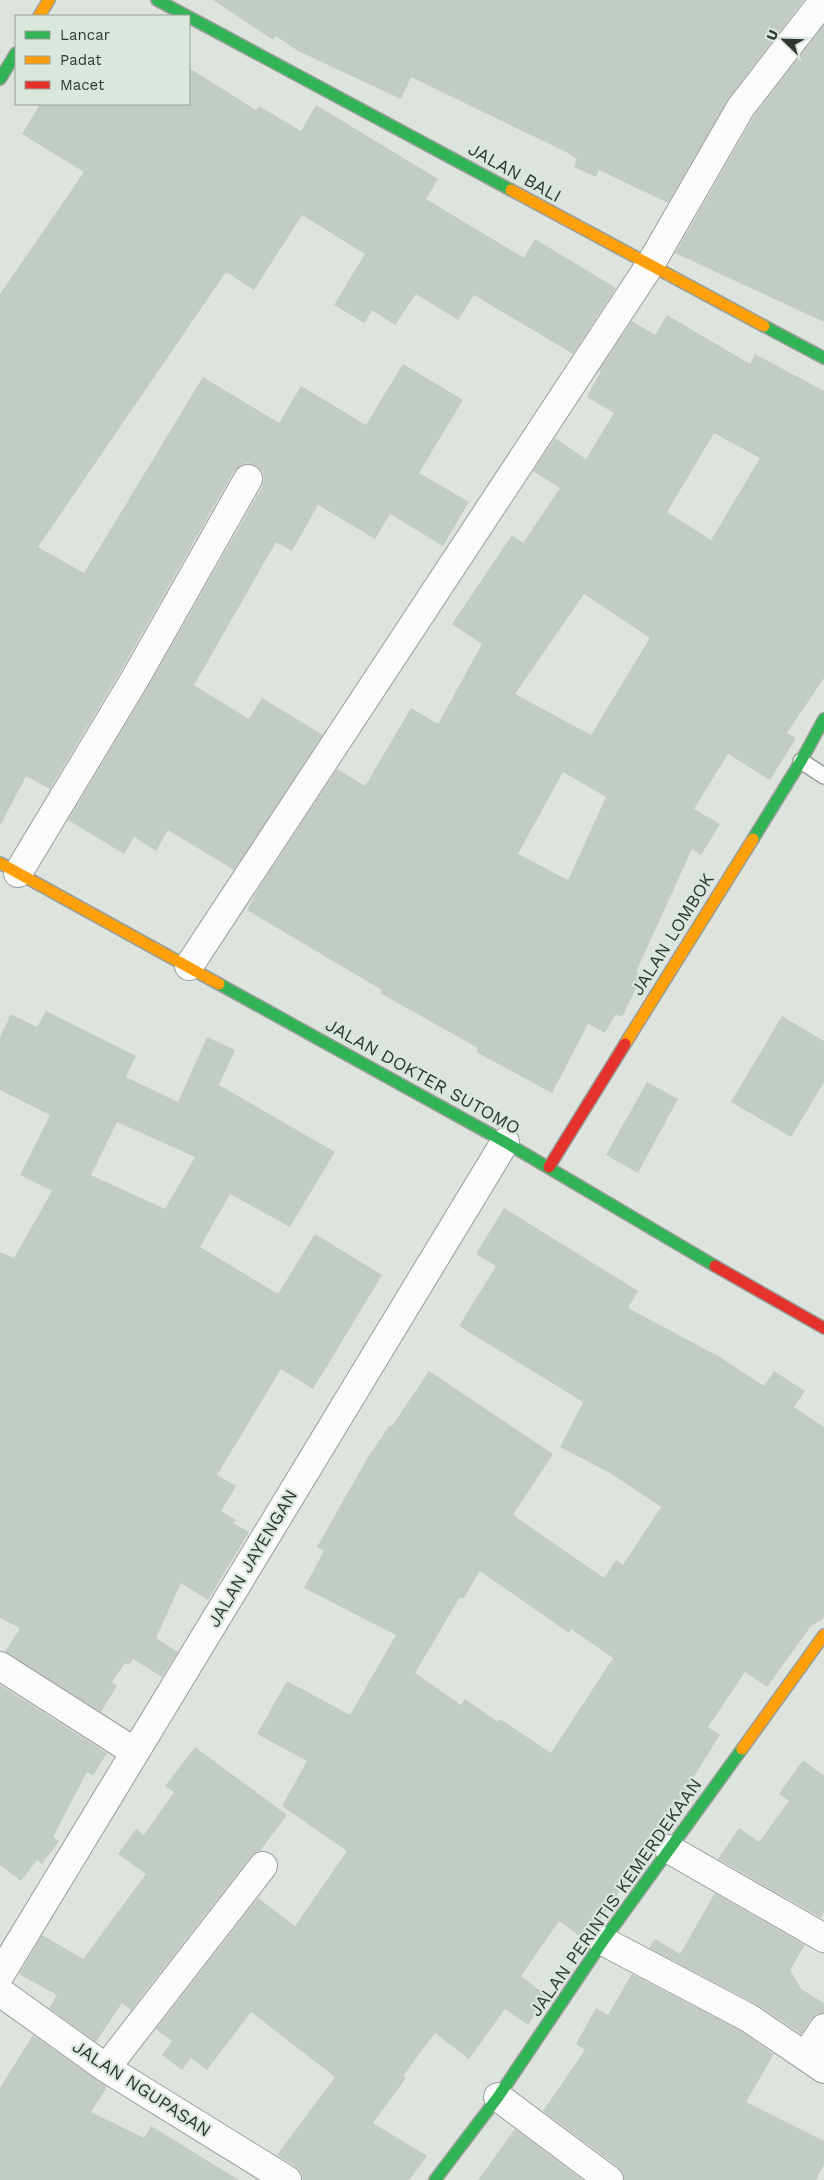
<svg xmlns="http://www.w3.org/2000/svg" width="824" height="2180" viewBox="0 0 824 2180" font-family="'Work Sans',sans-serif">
  <rect width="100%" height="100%" fill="#dde4de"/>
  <path fill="#c2ccc4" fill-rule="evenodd" d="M213,0H804L729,98L668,203L599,170L596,177L574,167L577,159L566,152L411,77L401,99L298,51L276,36L273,40Z
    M824,25V322L675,253L754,116Z
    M189,68L256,110L259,106L301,131L316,105L438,179L426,199L524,258L535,239L616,288L573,354L474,295L458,320L416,294L395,325L372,310L364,323L334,305L365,254L302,215L254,290L226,272L38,547L84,573L203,377L279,423L301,386L366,425L403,364L463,400L419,473L469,502L443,546L390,514L375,539L318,505L292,551L276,542L194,685L249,719L262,698L323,735L234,870L168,830L156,851L134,837L124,854L68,820L149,685L262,487L264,479L262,472L256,466L248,463L241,465L234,471L122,669L50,789L26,776L0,826V294L84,172L22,134L40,104H189Z
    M667,315L750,364L755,354L824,391V678L787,733L796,738L770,780L728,754L694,809L720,824L701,855L692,849L636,972L642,976L622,1017L616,1014L605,1033L588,1024L552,1093L476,1052L478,1048L380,993L382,990L247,910L260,886L337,769L365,786L411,708L438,724L482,644L452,624L512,535L523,543L560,488L533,471L555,438L586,459L614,413L587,397L601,371L599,370L632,321L655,335ZM714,433L760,458L711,540L667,512ZM584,594L650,638L591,735L515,694ZM563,772L606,797L568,880L518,854Z
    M46,1011L136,1056L126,1077L178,1102L207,1037L235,1050L219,1085L335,1152L290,1227L230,1194L200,1247L278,1294L315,1234L382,1275L313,1389L281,1369L217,1475L236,1486L221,1511L236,1520L233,1523L249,1532L208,1600L181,1583L156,1638L178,1652L162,1677L133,1659L129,1665L125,1663L112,1682L117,1686L101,1712L5,1652L20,1628L0,1618V1252L14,1258L52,1191L20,1175L50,1115L0,1090V1037L11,1014L37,1027ZM117,1122L195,1157L165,1209L91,1175Z
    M782,1016L824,1041V1082L791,1137L731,1102Z
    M647,1082L678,1099L638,1173L606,1155Z
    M504,1208L638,1291L628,1308L718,1356L764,1386L774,1371L805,1391L794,1407L824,1427V1616L822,1620L811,1626L767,1687L745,1672L708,1727L720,1735L659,1832L661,1833L585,1940L559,1921L521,1976L547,1996L528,2025L505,2009L469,2059L435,2033L403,2076L406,2078L373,2123L427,2156L409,2180H303L301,2173L296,2167L277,2155L335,2077L251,2012L207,2070L191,2058L182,2070L162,2055L172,2041L156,2029L258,1898L295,1926L347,1851L282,1806L307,1761L257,1734L287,1681L350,1715L396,1635L304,1588L324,1551L317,1547L372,1450H373L390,1425L392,1426L429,1371L553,1454L513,1515L604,1578L616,1560L623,1565L661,1507L610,1473L560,1447L583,1402L459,1326L496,1266L476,1254ZM480,1571L569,1633L571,1629L613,1658L551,1753L500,1719L498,1722L465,1699L461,1705L415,1673L460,1597L463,1599Z
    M0,1685L107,1753L93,1776L87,1772L53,1837L59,1841L42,1864L37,1860L21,1881L0,1865Z
    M195,1747L287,1815L260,1851L251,1856L131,2010L122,2003L96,2042L49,2008L57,1995L19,1974L42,1935L83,1959L146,1874L118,1854L136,1829L144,1835L174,1792L165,1786Z
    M803,1760L824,1776V1912L821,1918L718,1859L739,1828L759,1842L789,1801L779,1794Z
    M715,1893L805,1945L790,1970L801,1989L824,2003V2013L817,2014L811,2019L801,2034L756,2004L649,1948L655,1939L680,1954Z
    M632,1974L741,2031L774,2054L746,2102L824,2141V2164L816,2180H624L623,2173L618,2167L543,2111L585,2050L576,2044L596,2008L608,2015Z
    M33,2035L107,2087L91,2112L144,2138L151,2126L239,2180H0V2088Z
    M515,2129L583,2180H478Z"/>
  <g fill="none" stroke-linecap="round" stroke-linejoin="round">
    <g stroke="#999e9a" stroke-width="18">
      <path id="lane" d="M801,761L824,776"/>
    </g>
    <g stroke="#999e9a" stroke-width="30">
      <path id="street" d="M18,873L136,677L248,479
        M189,966L650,265L741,107L824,0
        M0,1666L135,1752
        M669,1849L824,1938
        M603,1941L749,2018L824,2069
        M0,1975L505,1142
        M0,1992L106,2068L287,2180
        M805,2056L824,2028
        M106,2068L263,1866
        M498,2097L609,2180"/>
    </g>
    <g stroke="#999e9a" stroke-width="14">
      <path id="fast" d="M157,0L187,16
        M189,17L511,190
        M0,79L16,53
        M764,326L824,358
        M753,839L801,761L824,719
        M219,984L505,1142L715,1266
        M435,2180L498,2097L603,1941L742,1749"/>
    </g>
    <g stroke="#999e9a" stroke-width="14">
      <path id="slow" d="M39,16L49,0
        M511,190L764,326
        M0,863L219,984
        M625,1044L753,839
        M742,1749L824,1635"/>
    </g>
    <g stroke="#999e9a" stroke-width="14">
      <path id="jam" d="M549,1167L625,1044
        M715,1266L824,1328"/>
    </g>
    <use href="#lane" stroke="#fafbfa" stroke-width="15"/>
    <use href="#street" stroke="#fafbfa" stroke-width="28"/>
    <use href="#fast" stroke="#30b455" stroke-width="11"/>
    <use href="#slow" stroke="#ff9f0a" stroke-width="11"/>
    <use href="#jam" stroke="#e5322d" stroke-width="11"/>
  </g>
  <g text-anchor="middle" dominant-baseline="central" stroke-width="4.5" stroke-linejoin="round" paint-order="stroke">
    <g font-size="18" fill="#313632" stroke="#dae7dd">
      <text transform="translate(515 172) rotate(29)">JALAN BALI</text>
      <text transform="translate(672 934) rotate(-58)">JALAN LOMBOK</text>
      <text transform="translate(423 1076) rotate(29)">JALAN DOKTER SUTOMO</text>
      <text transform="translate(252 1558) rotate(-59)">JALAN JAYENGAN</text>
      <text transform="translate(615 1897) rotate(-55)">JALAN PERINTIS KEMERDEKAAN</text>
      <text transform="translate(142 2088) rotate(33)">JALAN NGUPASAN</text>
    </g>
  </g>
  <rect x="15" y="15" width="175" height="90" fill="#dae7dd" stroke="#96a099"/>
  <rect x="25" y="31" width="25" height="8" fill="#30b455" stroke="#96a099"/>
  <text x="60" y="40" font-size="15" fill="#313632">Lancar</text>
  <rect x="25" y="56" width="25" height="8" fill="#ff9f0a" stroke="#96a099"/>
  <text x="60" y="65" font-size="15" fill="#313632">Padat</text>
  <rect x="25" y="81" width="25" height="8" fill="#e5322d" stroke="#96a099"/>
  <text x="60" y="90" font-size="15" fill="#313632">Macet</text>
  <g transform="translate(784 40) rotate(293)" stroke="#dae7dd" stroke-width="4" paint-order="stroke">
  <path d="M0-4L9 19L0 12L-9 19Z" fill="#313632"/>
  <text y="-8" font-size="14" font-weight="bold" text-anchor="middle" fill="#313632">U</text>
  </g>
</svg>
